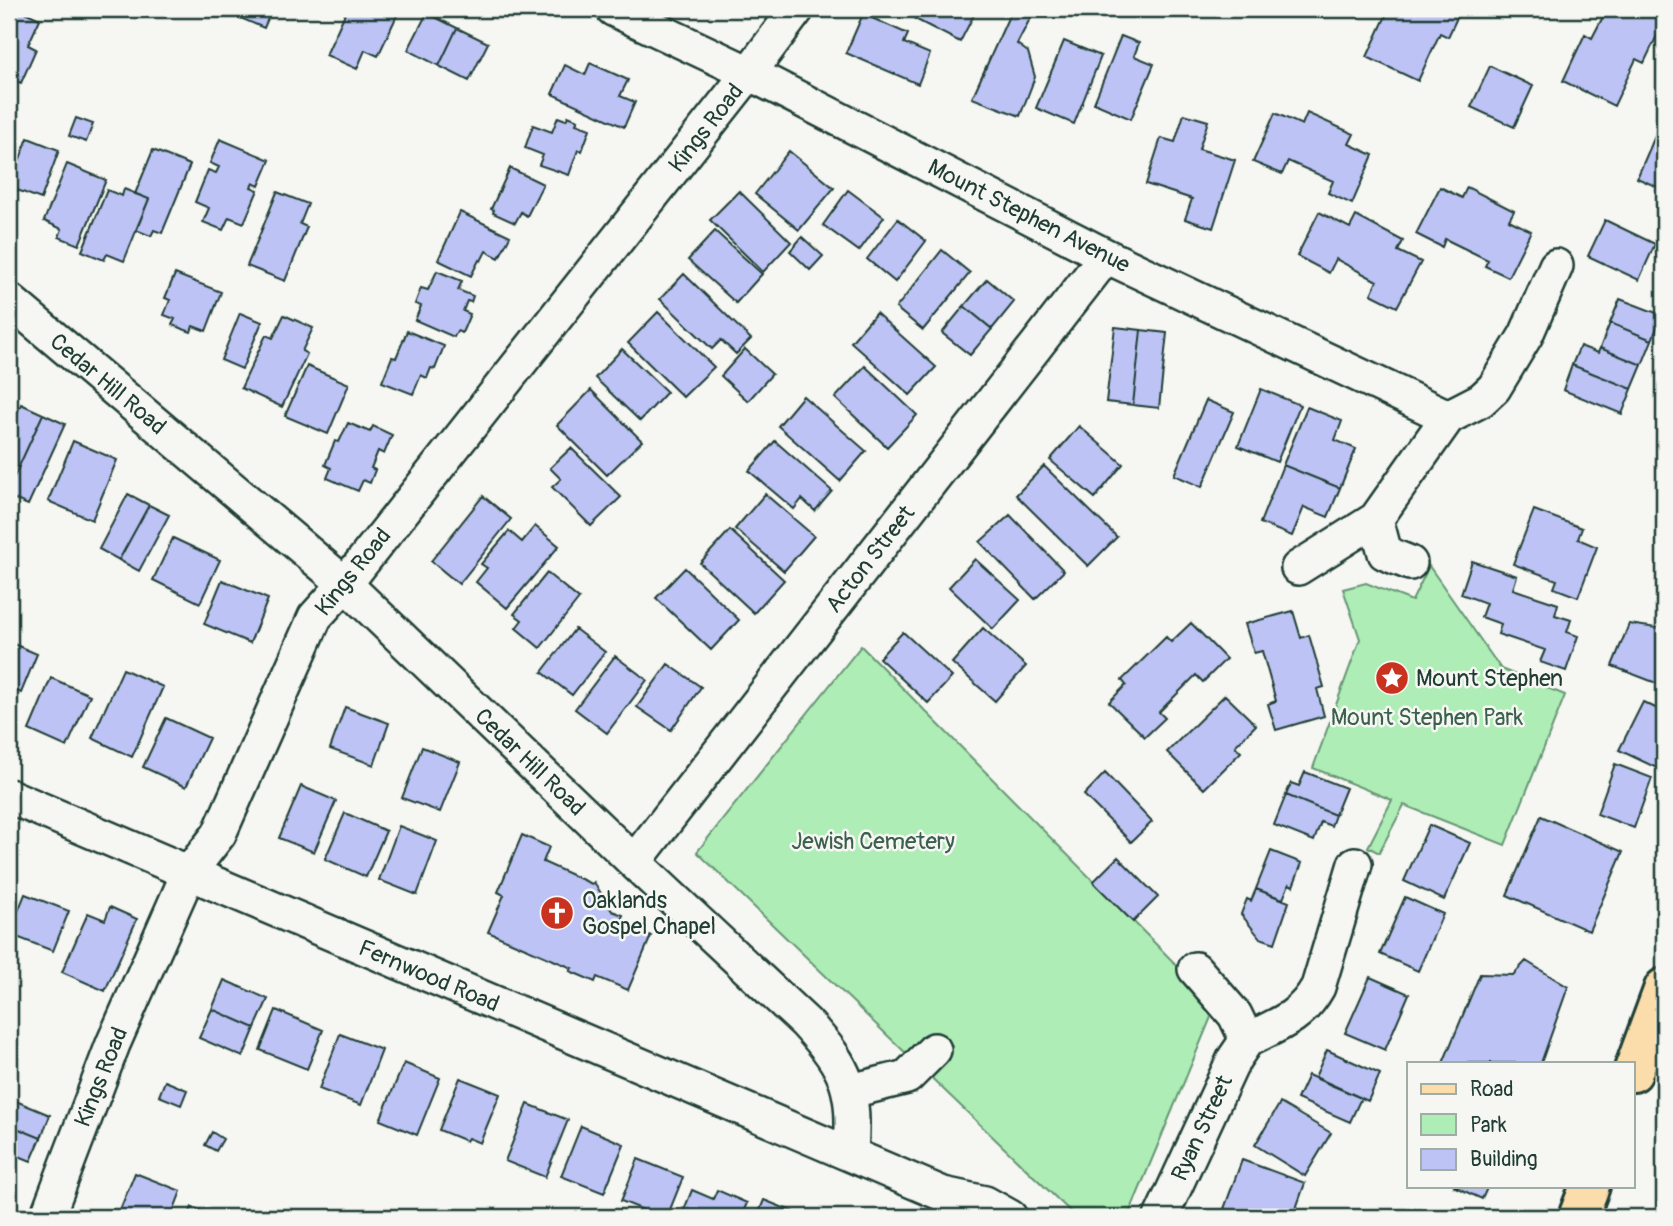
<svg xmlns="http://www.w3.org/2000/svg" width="1673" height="1226" viewBox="0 0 1673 1226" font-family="Pangolin,sans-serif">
  <rect width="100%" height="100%" fill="#f6f6f2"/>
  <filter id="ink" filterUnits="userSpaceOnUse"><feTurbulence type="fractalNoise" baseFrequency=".0143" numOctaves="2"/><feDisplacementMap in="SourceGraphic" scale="14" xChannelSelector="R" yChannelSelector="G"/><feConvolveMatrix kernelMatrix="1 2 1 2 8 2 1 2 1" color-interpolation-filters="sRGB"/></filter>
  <g filter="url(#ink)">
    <path fill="#aeedb5" stroke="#669574" stroke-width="2" d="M1429,566L1501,669L1565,695L1505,845L1404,805L1379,853L1368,847L1392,800L1313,768L1360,639L1343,589L1366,583L1412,601Z
      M861,646L1216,1005L1128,1217H1076L697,852Z"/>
    <path fill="#bdc3f5" stroke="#1f3d34" stroke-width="2" d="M18,9L40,19L28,45L36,49L21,83L9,78V18L13,19Z
      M219,9H241L238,17Z
      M241,9H272L264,28L238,17Z
      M347,9H400L378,56L365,50L357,69L326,55Z
      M921,9H977L960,42L915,19Z
      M1012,9H1035L1017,44L1028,52L1035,77L1020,116L972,98Z
      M1389,9L1396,12L1398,9H1461L1448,37L1440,33L1418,81L1367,57Z
      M1607,9H1652L1664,15V21L1644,63L1636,59L1614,106L1563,81L1585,34L1592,38Z
      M427,13L457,28L439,66L408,50Z
      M863,14L908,34L904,43L930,54L918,84L846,53Z
      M457,28L488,43L469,81L439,66Z
      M1121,36L1139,43L1134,56L1154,64L1131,119L1094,103Z
      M1064,41L1101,56L1074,124L1036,108Z
      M590,63L628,80L620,96L635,102L624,127L552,94L565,65L585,75Z
      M1490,66L1533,86L1514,127L1471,107Z
      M1275,113L1302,125L1307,113L1354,134L1349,144L1373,155L1352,204L1328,193L1333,181L1288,161L1282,174L1253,162Z
      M1184,114L1208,121L1199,149L1235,160L1213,228L1185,219L1192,199L1146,184L1161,138L1175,142Z
      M568,116L578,120L576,124L590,129L582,151L578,150L569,175L539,165L543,155L525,148L533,125L552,132L558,117L566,120Z
      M76,118L93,124L86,142L69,136Z
      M1658,129L1664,132V190L1637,178Z
      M28,138L59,150L41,199L9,187Z
      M220,139L270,160L259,186L253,183L251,187L258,190L244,223L229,217L223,230L203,222L209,208L195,202L208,170L216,173L219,167L210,163Z
      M153,150L190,165L162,233L154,230L151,236L136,230L149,199L135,194Z
      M789,151L834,188L799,230L755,194Z
      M67,164L106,180L79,245L59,237L62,229L44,221Z
      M510,168L543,184L527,216L521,212L515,223L493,213L494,210L491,209Z
      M1440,187L1462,198L1467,187L1514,211L1509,220L1531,231L1508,277L1485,266L1488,260L1445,239L1442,247L1416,234Z
      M124,189L149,199L124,261L107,254L104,260L82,251L107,190L122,196Z
      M848,190L884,217L859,251L823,225Z
      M739,191L791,242L763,272L710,220Z
      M277,192L308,204L300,224L307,227L285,281L247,266Z
      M460,212L510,236L499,258L486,251L481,261L479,260L471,276L438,260Z
      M1319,212L1350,228L1356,216L1403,241L1398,251L1421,262L1397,307L1371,294L1377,281L1336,259L1329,273L1297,256Z
      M898,219L926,241L895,282L867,259Z
      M1605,220L1655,244L1639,280L1588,256Z
      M715,231L762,274L736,303L688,260Z
      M802,237L823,256L810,270L790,251Z
      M942,250L970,273L923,330L896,308Z
      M437,271L462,281L458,290L473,296L471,302L467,301L463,311L470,314L462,333L457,331L454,337L415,320L421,306L415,304L421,288L428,290Z
      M175,274L221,292L206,331L193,326L191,332L172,325L175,319L164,315L170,300L165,298Z
      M684,274L751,339L736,354L721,340L712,349L660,299Z
      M987,279L1014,302L992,329L964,306Z
      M1620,299L1662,315L1652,340L1610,323Z
      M964,306L992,329L970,355L942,333Z
      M658,312L714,367L683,397L628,343Z
      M240,313L262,322L242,369L221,360Z
      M876,313L936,367L910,395L851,342Z
      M284,315L313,328L302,351L307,354L282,407L241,388L266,335L273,338Z
      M1610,323L1652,340L1642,365L1600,348Z
      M1115,327L1141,330L1133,405L1106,402Z
      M1141,330L1167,333L1159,408L1133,405Z
      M407,331L444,346L435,369L431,368L427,378L421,375L413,394L382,382L392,357L396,358Z
      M1580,346L1598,353L1600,348L1642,365L1632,389L1572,365Z
      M622,349L667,392L640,421L595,378Z
      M745,349L772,374L748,401L721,376Z
      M1572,365L1632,389L1622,414L1563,390Z
      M307,366L349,384L328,434L285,416Z
      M865,366L917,415L887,447L835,398Z
      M1261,389L1300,405L1277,462L1238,446Z
      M591,390L642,441L607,475L557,425Z
      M803,396L866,451L840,481L778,426Z
      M1206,400L1234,412L1202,487L1174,475Z
      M21,404L43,414L9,488V430Z
      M1307,407L1342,421L1335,440L1356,449L1340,488L1283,465Z
      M43,414L65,424L28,505L9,497V488Z
      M348,423L370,432L373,426L392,435L384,454L378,451L371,468L375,470L370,483L363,480L358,491L327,478L331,468L325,465L335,441L339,442Z
      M1079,426L1123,464L1095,498L1050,460Z
      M73,441L117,460L92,520L48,501Z
      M775,441L832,491L815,511L802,499L794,509L749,471Z
      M571,448L621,497L591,526L552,487L561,479L550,468Z
      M1283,465L1340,488L1328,517L1304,507L1292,536L1260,523Z
      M1044,466L1117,537L1088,566L1016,495Z
      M128,494L149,505L119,560L99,549Z
      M765,494L814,536L784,571L735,529Z
      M483,496L511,519L459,584L431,561Z
      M149,505L169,515L139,571L119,560Z
      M1534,510L1582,528L1578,539L1597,547L1578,597L1554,588L1557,580L1513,564Z
      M1010,515L1064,571L1035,599L980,542Z
      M535,526L559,546L507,608L476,582L487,568L481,564L509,531L522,542Z
      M730,530L784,580L754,613L700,563Z
      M173,538L220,560L200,603L153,580Z
      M975,559L1020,600L993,629L949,587Z
      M1472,561L1517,576L1513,589L1558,604L1555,615L1571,620L1567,632L1578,636L1566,671L1540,662L1545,650L1498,634L1501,624L1481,617L1486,603L1461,594Z
      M685,568L739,620L711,650L656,598Z
      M547,573L579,599L540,648L516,628L522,620L514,614Z
      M222,580L268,599L250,643L204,624Z
      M1293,611L1301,638L1309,635L1324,687L1317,689L1324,716L1276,730L1268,704L1276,701L1262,651L1254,653L1245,624Z
      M1191,623L1226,659L1203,682L1196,675L1159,712L1165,718L1145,737L1109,702L1126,685L1122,680L1166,637L1171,642Z
      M1629,624L1664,629V686L1612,666Z
      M983,628L1026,666L995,701L952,663Z
      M575,629L605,652L572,695L542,672Z
      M903,632L952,677L928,703L879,658Z
      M9,642L37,654L21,693L9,688Z
      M615,656L647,680L607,733L575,709Z
      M668,664L701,687L671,730L637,707Z
      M123,669L163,687L132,757L92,738Z
      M51,678L90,695L67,747L29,730Z
      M1225,695L1256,725L1235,746L1241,752L1204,789L1167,752Z
      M1643,702L1664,712L1663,771L1619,750Z
      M345,707L389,723L374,765L330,749Z
      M166,718L209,738L186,787L143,767Z
      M422,747L460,762L440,812L402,798Z
      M1615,764L1652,778L1634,828L1597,814Z
      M1305,772L1346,788L1335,815L1286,795L1291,783L1299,786Z
      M1105,773L1152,822L1131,842L1084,795Z
      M301,786L336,801L314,852L279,838Z
      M1286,795L1335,815L1331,826L1321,822L1314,841L1274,825Z
      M345,813L386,831L366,877L325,859Z
      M1541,816L1623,852L1589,931L1507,895Z
      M1429,825L1470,843L1444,900L1404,881Z
      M399,826L437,841L417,895L379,880Z
      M522,835L549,847L543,862L592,884L594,882L612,911L623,915L620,922L651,936L628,990L597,977L595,982L570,971L572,968L488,932L504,895L498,892Z
      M1271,851L1302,863L1293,886L1289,884L1283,899L1256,889Z
      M1118,857L1158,897L1133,922L1093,882Z
      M1256,889L1289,902L1275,943L1260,938L1241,914L1247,899L1251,901Z
      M25,894L69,911L53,951L9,934Z
      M1405,897L1443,914L1418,971L1380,954Z
      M110,907L137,919L105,991L62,972L88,913L105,920Z
      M1526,961L1568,987L1541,1063H1443L1480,974L1513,975Z
      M1370,977L1409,994L1385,1050L1345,1033Z
      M224,980L268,999L255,1028L212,1009Z
      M212,1009L255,1028L243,1057L199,1038Z
      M276,1010L323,1030L307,1069L260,1050Z
      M340,1034L382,1050L361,1105L319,1089Z
      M1327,1050L1380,1074L1368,1101L1315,1077Z
      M404,1063L440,1078L417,1135L380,1120Z
      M1308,1075L1361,1098L1350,1122L1297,1099Z
      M460,1078L500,1094L480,1143L468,1138L466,1141L439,1130Z
      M165,1081L187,1090L181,1105L159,1096Z
      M11,1099L50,1115L41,1138L9,1125Z
      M1280,1103L1331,1133L1305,1176L1255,1145Z
      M528,1104L568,1120L545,1177L505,1161Z
      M9,1125L41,1138L31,1161L9,1152Z
      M581,1126L624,1144L604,1193L561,1176Z
      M212,1132L223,1139L216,1151L205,1145Z
      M638,1159L683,1177L667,1217H661L621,1201Z
      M1242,1160L1305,1183L1293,1217H1247L1224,1209Z
      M135,1173L181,1191L171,1217H117Z
      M1453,1186H1488L1482,1199Z
      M692,1190L713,1199L717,1190L747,1203L741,1217H681Z
      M764,1200L806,1217H757Z
      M192,1207L218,1217H188Z"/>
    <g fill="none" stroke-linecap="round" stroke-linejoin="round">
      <g stroke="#1f3d34" stroke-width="38">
        <path id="minor" d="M613,9L749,73L1106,256L1448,417
          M9,300L345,584L634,862L806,1023C849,1070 855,1090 851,1153
          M1376,519L1385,553L1410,563
          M1298,568L1376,519L1448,417L1481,400L1494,388L1526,335L1556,266
          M9,796L943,1194L985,1203L1010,1217
          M634,862L1106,256
          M1195,969L1235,1015L1247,1040C1277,1025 1301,1018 1318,987L1355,864
          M851,1091L907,1077L934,1050
          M47,1217L113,1044L188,874L219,834L315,617L345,584L749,73L797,9
          M1161,1217L1234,1059L1247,1040"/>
      </g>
      <g stroke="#1f3d34" stroke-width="44">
        <path id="major" d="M1633,1072L1664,988
          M1578,1217L1590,1186"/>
      </g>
      <use href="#minor" stroke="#f6f6f2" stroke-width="33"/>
      <use href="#major" stroke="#faddab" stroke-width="38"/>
    </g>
  </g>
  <defs>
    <g id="sight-disc" transform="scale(1.75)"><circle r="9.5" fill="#c8321e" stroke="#f6f6f2"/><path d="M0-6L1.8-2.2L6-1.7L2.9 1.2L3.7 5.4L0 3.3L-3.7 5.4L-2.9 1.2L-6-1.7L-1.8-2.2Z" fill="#fff"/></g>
    <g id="church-disc" transform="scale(1.75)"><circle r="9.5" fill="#c8321e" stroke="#f6f6f2"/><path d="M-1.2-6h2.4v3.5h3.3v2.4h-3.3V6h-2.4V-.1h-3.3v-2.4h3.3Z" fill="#fff"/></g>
  </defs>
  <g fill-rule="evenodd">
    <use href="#sight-disc" x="1392" y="678"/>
    <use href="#church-disc" x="557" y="913"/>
  </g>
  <g text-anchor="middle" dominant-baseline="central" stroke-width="5" stroke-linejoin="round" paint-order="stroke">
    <g font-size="23" fill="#1f3d34" stroke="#f6f6f2">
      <text transform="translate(706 128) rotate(-52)">Kings Road</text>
      <text transform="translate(1029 216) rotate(27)">Mount Stephen Avenue</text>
      <text transform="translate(108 384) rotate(40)">Cedar Hill Road</text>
      <text transform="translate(870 559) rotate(-52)">Acton Street</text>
      <text transform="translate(353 572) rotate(-51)">Kings Road</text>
      <text transform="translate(530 762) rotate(44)">Cedar Hill Road</text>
      <text transform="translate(429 976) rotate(23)">Fernwood Road</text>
      <text transform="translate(101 1077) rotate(-68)">Kings Road</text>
      <text transform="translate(1202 1128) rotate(-65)">Ryan Street</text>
    </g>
    <g font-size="23" fill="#1f3d34" stroke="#f6f6f2" text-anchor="start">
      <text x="1416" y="678">Mount Stephen</text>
      <text x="582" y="900">Oaklands<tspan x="582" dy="26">Gospel Chapel</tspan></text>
    </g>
    <g font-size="23" fill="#3c604e" stroke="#f6f6f2">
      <text x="1427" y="717">Mount Stephen Park</text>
      <text x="873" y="841">Jewish Cemetery</text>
    </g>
  </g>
  <rect width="1673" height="1226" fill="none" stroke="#f6f6f2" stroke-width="35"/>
  <rect x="18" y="18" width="1638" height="1191" fill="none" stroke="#1f3d34" stroke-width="2.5" filter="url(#ink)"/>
  <rect x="1407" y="1062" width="228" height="126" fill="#f6f6f2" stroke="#a0aca6" stroke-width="2"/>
  <rect x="1421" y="1084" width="35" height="10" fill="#faddab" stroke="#a0aca6" stroke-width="2"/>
  <text x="1470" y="1096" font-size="21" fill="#1f3d34">Road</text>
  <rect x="1421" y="1114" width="35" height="21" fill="#aeedb5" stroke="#a0aca6" stroke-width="2"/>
  <text x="1470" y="1132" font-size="21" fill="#1f3d34">Park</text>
  <rect x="1421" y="1149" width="35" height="21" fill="#bdc3f5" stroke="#a0aca6" stroke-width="2"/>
  <text x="1470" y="1166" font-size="21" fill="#1f3d34">Building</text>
</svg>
